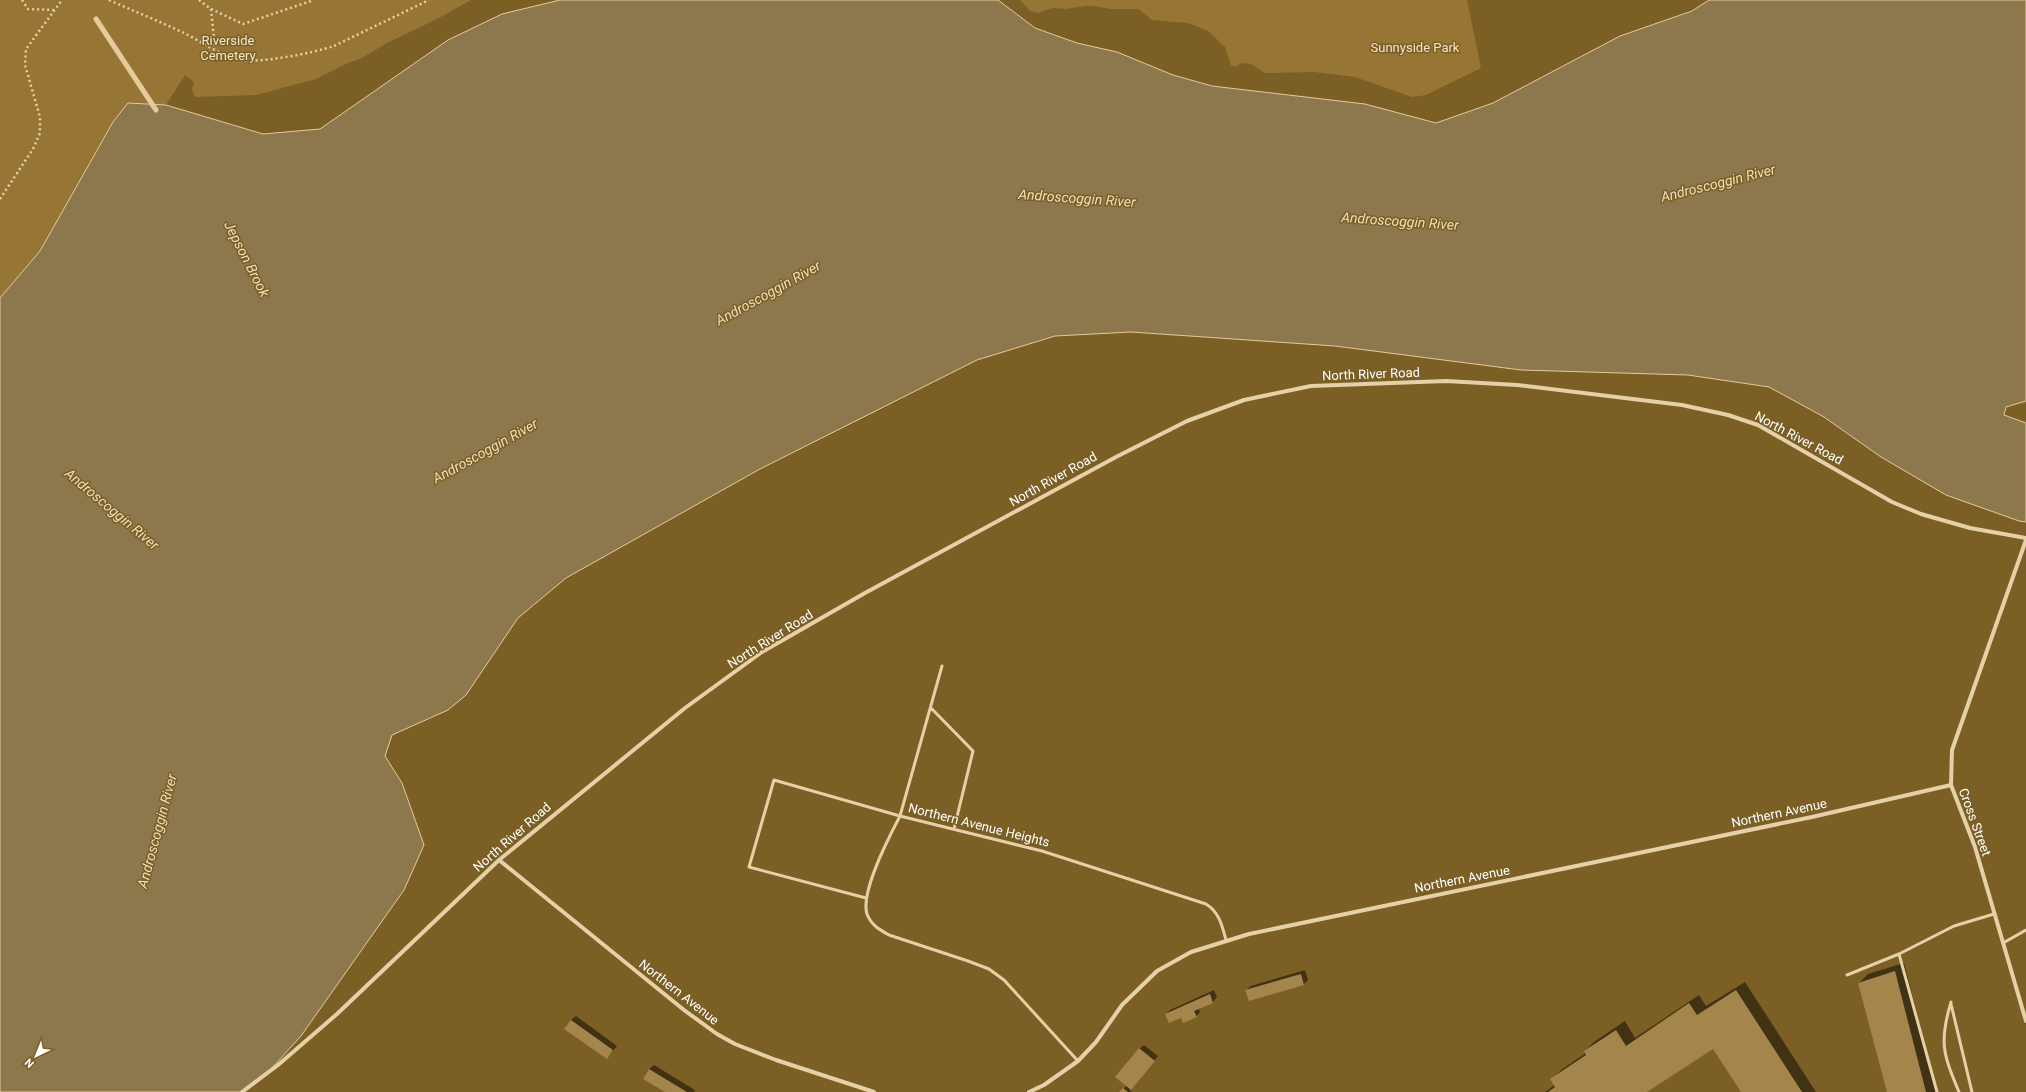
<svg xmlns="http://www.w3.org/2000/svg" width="2026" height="1092" viewBox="0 0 2026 1092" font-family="Roboto,sans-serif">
  <rect width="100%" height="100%" fill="#7b5f24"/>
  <path fill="#977635" d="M0,0H471L439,18L387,43L360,59L348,63L316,79L256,95L195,97L192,90L194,82L185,75L166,105L128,103L113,122L40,251L0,298Z
    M1020,0H1467L1481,68L1426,95L1412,97L1355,77L1314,72L1265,73L1251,64L1241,63L1237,66H1231L1225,47L1208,31L1188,23L1152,20L1139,9H1111L1093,6H1085L1066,9L1053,8L1038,13L1030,11Z"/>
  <path fill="#8d784d" stroke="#e5cb9c" d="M560,0H998L1035,28L1077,43L1117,52L1173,75L1212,86L1365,104L1436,123L1493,103L1620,36L1692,11L1709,0H2026V401L2006,407L2004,415L2026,423V522L2019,521L1946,495L1881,457L1824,417L1769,387L1688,375L1521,370L1335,346L1131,332L1055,336L977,360L760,469L566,578L518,618L466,695L448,710L392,735L385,756L402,783L424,845L404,890L301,1036L270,1070L242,1092H0V298L40,251L113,122L128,103L166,105L263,134L320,129L448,40L502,14Z"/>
  <path fill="#0007" d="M1904,963L1937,1092H1888L1859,983L1868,974Z
    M1305,970L1308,980L1304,984L1246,990L1251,986Z
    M1745,982L1816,1092H1742L1713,1048L1646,1092H1545L1555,1085L1552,1079L1561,1070L1586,1053L1585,1051L1594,1042L1625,1021L1635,1038L1699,995L1706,1006Z
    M1214,990L1217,997L1213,1002L1199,1008L1200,1012L1196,1017L1166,1014L1170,1010Z
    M576,1016L617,1046L607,1058L571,1020Z
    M1144,1045L1158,1056L1130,1090L1132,1092H1121L1127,1085L1139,1049Z
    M654,1065L695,1090L694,1092H667L649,1069Z"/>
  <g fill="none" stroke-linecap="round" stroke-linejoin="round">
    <path stroke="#e5cb9c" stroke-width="5" d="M96,19L156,110"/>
  </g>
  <path fill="#a4864d" d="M1895,971L1926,1092H1887L1858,983Z
    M1301,974L1304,985L1249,1001L1245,990Z
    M1736,990L1802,1092H1741L1713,1049L1647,1092H1548L1555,1087L1550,1079L1586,1055L1584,1051L1616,1030L1626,1046L1689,1003L1697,1015Z
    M1210,994L1213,1003L1194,1011L1197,1017L1183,1023L1181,1018L1169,1023L1165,1014Z
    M571,1020L613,1050L607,1059L564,1029Z
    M1139,1048L1155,1061L1131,1090L1115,1077Z
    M649,1069L687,1092H665L643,1079Z
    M1123,1088L1128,1092H1119Z"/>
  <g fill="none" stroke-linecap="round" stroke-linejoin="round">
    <path stroke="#e5d0a8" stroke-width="2.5" stroke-dasharray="2 3" stroke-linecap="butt" d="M22,0L28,9L54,10
      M109,0C134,11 158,21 182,32C201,41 220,56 241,60C263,63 313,53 334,46L429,0
      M199,0L211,9L215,49
      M211,9L243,24L314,0
      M0,199L33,149L40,133V117L25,65L26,49L62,0"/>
    <path stroke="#e5d0a8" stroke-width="3" d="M931,708L973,751L954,829
      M866,898L749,867L774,780L900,816L942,666
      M2003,943L2026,930
      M1899,954L1937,1092
      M1847,975L1899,954L1954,926L1994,914
      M1951,1002C1939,1042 1943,1054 1959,1092
      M1951,1004L1972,1092
      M1078,1061L1004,980L989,969L968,961L889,935C880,930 871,925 867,914C860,892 889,837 900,816L1042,851L1206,904C1219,912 1222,925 1226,940"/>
    <path stroke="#e5d0a8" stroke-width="4" d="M2026,540L1952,750L1951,785L1975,847L2026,1021
      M499,860L684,1010L717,1034L735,1044L776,1060L874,1092
      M242,1092L278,1065L337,1014L499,860L685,708L762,652L865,593L1116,457L1187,421L1244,400L1311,386L1446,381L1517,385L1682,405L1728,415L1758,425L1892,502L1921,514L1970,528L2026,538
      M1029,1092L1044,1085L1078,1061L1096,1042L1122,1005L1157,971L1191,952L1249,934L1812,817L1951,785"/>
  </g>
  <g text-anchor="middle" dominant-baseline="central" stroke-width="3" stroke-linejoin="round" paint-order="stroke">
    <g font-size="13" fill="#f4e6cb" stroke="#7b5f24">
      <text x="228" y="40">Riverside<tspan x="228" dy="15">Cemetery</tspan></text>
      <text x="1415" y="47">Sunnyside Park</text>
    </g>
    <g font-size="13" fill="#fff" stroke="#7b5f24">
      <text transform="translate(1371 374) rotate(-2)">North River Road</text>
      <text transform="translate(1799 438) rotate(28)">North River Road</text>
      <text transform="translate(1053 479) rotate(-29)">North River Road</text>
      <text transform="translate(770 639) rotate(-32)">North River Road</text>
      <text transform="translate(1779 813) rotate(-12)">Northern Avenue</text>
      <text transform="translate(1975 822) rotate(70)">Cross Street</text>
      <text transform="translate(979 825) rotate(14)">Northern Avenue Heights</text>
      <text transform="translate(512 837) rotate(-41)">North River Road</text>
      <text transform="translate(1462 879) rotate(-11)">Northern Avenue</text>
      <text transform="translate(679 992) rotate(38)">Northern Avenue</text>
    </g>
    <g font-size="14" font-style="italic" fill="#f0dfbe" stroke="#7b5f24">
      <text transform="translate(1718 183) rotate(-14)">Androscoggin River</text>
      <text transform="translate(1077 198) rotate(4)">Androscoggin River</text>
      <text transform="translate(1400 221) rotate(4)">Androscoggin River</text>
      <text transform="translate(247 259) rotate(63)">Jepson Brook</text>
      <text transform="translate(768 293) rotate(-29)">Androscoggin River</text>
      <text transform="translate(485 451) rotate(-29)">Androscoggin River</text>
      <text transform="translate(112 509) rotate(40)">Androscoggin River</text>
      <text transform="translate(157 831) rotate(-75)">Androscoggin River</text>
    </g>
  </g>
  <g transform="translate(36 1056) rotate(223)" stroke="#7b5f24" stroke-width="3" paint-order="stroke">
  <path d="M0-3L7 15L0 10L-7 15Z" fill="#ffffff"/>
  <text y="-6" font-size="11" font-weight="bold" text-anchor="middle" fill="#ffffff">N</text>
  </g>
</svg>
